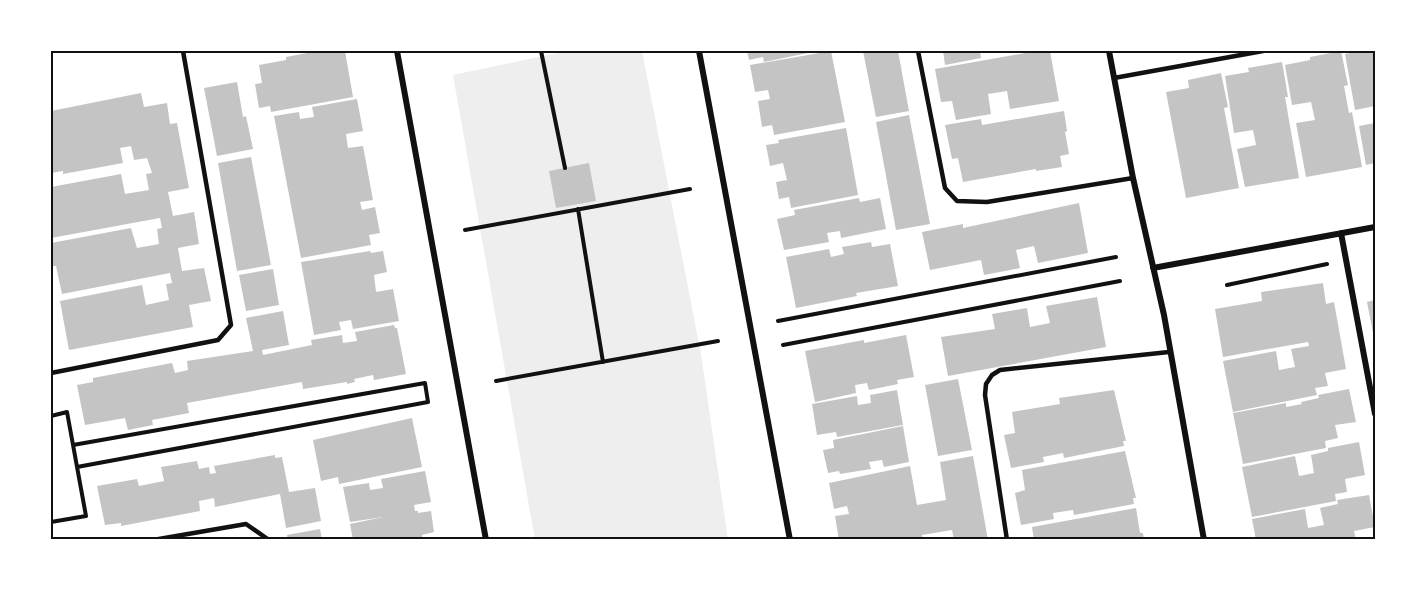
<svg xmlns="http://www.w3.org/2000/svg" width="1426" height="591" viewBox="0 0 1426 591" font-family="'Asap Condensed',sans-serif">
  <rect width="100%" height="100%" fill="#fff"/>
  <path fill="#eee" d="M567,51H642L701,354L728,540H535L453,75Z"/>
  <path fill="#c4c4c4" d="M318,51H345L353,97L271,112L270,106L259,108L255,84L262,83L259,65L286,60V57Z
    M747,51H813V52L764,62L763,57L749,60Z
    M831,51L845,122L774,135L772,125L762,127L758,101L770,99L768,90L755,92L750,65Z
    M863,51H898L909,111L876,117Z
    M943,51H980L981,58L945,65Z
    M1037,51H1050L1059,101L1010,109L1007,91L988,94L991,114L956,120L952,101L941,102L935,69Z
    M1341,51L1348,85L1344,86L1349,113L1352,112L1362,167L1306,177L1296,123L1315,120L1311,102L1292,105L1285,65L1310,60V57Z
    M1359,51H1375V106L1355,110L1345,54Z
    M1282,62L1288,97H1285L1299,178L1245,187L1237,149L1256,145L1253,130L1234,133L1225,76L1249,72L1248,68Z
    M1221,73L1228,107L1224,108L1239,188L1186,198L1166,92L1189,88L1188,80Z
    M237,82L243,117L246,116L253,149L217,156L204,88Z
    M141,93L144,107L167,103L170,124L177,123L189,188L168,192L173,216L194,212L199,244L178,248L182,271L204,268L211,301L189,305L193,327L69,350L60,301L142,285L146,305L169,300L166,284L172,283L170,273L62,294L56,266H53L51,254V243L131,228L137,248L159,244L157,229L162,228L160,218L51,238V187L121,174L125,194L149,190L146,174L152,173L147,158L134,160L131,146L120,148L123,163L63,174V171L51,173V111Z
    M357,99L363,131L346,134L348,148L363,146L373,200L360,202L362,210L375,207L380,233L369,235L371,245L301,258L274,116L299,112L300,119L314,117L312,107Z
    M1064,111L1067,131L1065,132L1069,154L1060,156L1062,167L1036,171V169L963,182L958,158L952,159L945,125L981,119L982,125Z
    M909,115L930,224L896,230L876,122Z
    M1375,123V163L1366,165L1359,126Z
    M846,128L858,195L791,208L789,197L779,199L776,182L787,180L783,163L770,166L766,145L779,143L778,140Z
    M251,157L271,265L237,271L218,163Z
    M589,163L596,201L556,208L549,171Z
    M859,198L860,202L880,198L886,229L841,238L840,231L827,233L829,242L784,250L777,219L795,215L794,210Z
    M1079,203L1088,253L1038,263L1034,246L1016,250L1020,268L984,275L981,260L930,270L922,232L963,224V228Z
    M871,242L872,247L890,244L898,286L856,293L857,296L796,308L786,257L829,249L831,257L844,254L842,247Z
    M370,251L371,253L383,251L387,272L374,275L376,292L393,289L399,321L353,329L351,320L339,322L341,330L314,335L301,262Z
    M273,269L279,305L246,311L239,275Z
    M1323,283L1326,304L1334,302L1346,369L1325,373L1328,386L1315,388L1317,395L1233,412L1223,361L1276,351L1279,370L1295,367L1291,349L1309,346L1308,342L1223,357L1215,309L1262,301L1261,292Z
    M1097,297L1106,347L948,376L941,337L995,329L992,314L1027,308L1030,327L1050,323L1046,306Z
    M1375,300V333H1373L1367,302Z
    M283,311L289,345L262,350L263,355L312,345L311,340L342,335L343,343L357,341L355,332L394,325L395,328H397L406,374L374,380L373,375L354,379L355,382L347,384V382L303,389L302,382L187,403L189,413L152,420L153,425L128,430L125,418L85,425L77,385L93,382V378L172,363L175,373L188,370L187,361L253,351L246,318Z
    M906,335L914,377L897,380L898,384L869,390L867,383L855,385L856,393L815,402L805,351L864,340V343Z
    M958,379L972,450L938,456L925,385Z
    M1349,389L1356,422L1335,425L1338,438L1325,441L1326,448L1243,464L1233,413L1286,403V407L1302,404L1301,402L1319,398L1318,395Z
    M897,390L903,425L837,437L836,432L817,435L812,404L857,396L858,405L871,403L870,395Z
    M1114,390L1126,441H1123L1124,446L1064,458L1063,453L1043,457L1044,462L1011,468L1004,435L1015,433L1012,412L1060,404L1059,398Z
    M412,418L422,467L339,484L338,477L321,481L313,440Z
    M903,426L909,462L884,467L882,460L869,462L871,469L840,474L839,471L828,473L823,450L834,448L833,440Z
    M1359,442L1365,475L1345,479L1347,492L1335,494L1336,501L1252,517L1242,467L1295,456L1299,476L1314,473L1311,455L1328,451V448Z
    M1125,451L1136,498H1133L1134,504L1074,515L1073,510L1053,513L1054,519L1021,525L1015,493L1025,490L1022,470Z
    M275,455V458L282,457L289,492L315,488L321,521L286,528L280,494L215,507L214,498L199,501L200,511L121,526V523L105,525L97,486L137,479L139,486L164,481L161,467L197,461L199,469L209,467L210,474L216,473L214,466Z
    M973,456L988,540H954L952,530L922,535L923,540H839L835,516L849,514L847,506L834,509L829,483L910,466L917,505L946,500L940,462Z
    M425,471L431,502L414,505L415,511H418V513L431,511L434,532L422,535L423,540H353L350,524L383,517L350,522L343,487L369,483L370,490L383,488L381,479Z
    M1369,495L1375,527L1354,531L1356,540H1256L1252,519L1305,509L1308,528L1324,525L1320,508L1338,504L1337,500Z
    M1136,508L1140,533H1143L1144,540H1034L1032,527Z
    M320,529L322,540H288L287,535Z"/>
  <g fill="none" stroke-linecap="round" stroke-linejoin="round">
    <path stroke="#111" stroke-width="4" d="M541,51L565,168
      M578,209L603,362
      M465,230L690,189
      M1227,285L1327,264
      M778,321L1116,257
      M783,345L1120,281
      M496,381L718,341
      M51,416L67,412L86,516L51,522
      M73,445L425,383L428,402L77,467"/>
    <path stroke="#111" stroke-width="4.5" d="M918,51L945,188L957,201L987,202L1133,178
      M1114,78L1263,51
      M51,373L218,340L231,325L183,51
      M153,540L246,524L269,540
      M1007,540L985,395L986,384L992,375L1000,370L1169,352"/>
    <path stroke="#111" stroke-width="6" d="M397,51L486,540
      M699,51L790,540
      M1109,51L1133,178L1164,315L1204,540
      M1341,233L1375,414
      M1153,268L1375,227"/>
  </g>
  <rect width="1426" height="591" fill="none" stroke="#ffffff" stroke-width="105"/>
  <rect x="52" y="52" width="1322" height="486" fill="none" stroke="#111" stroke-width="2"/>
</svg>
